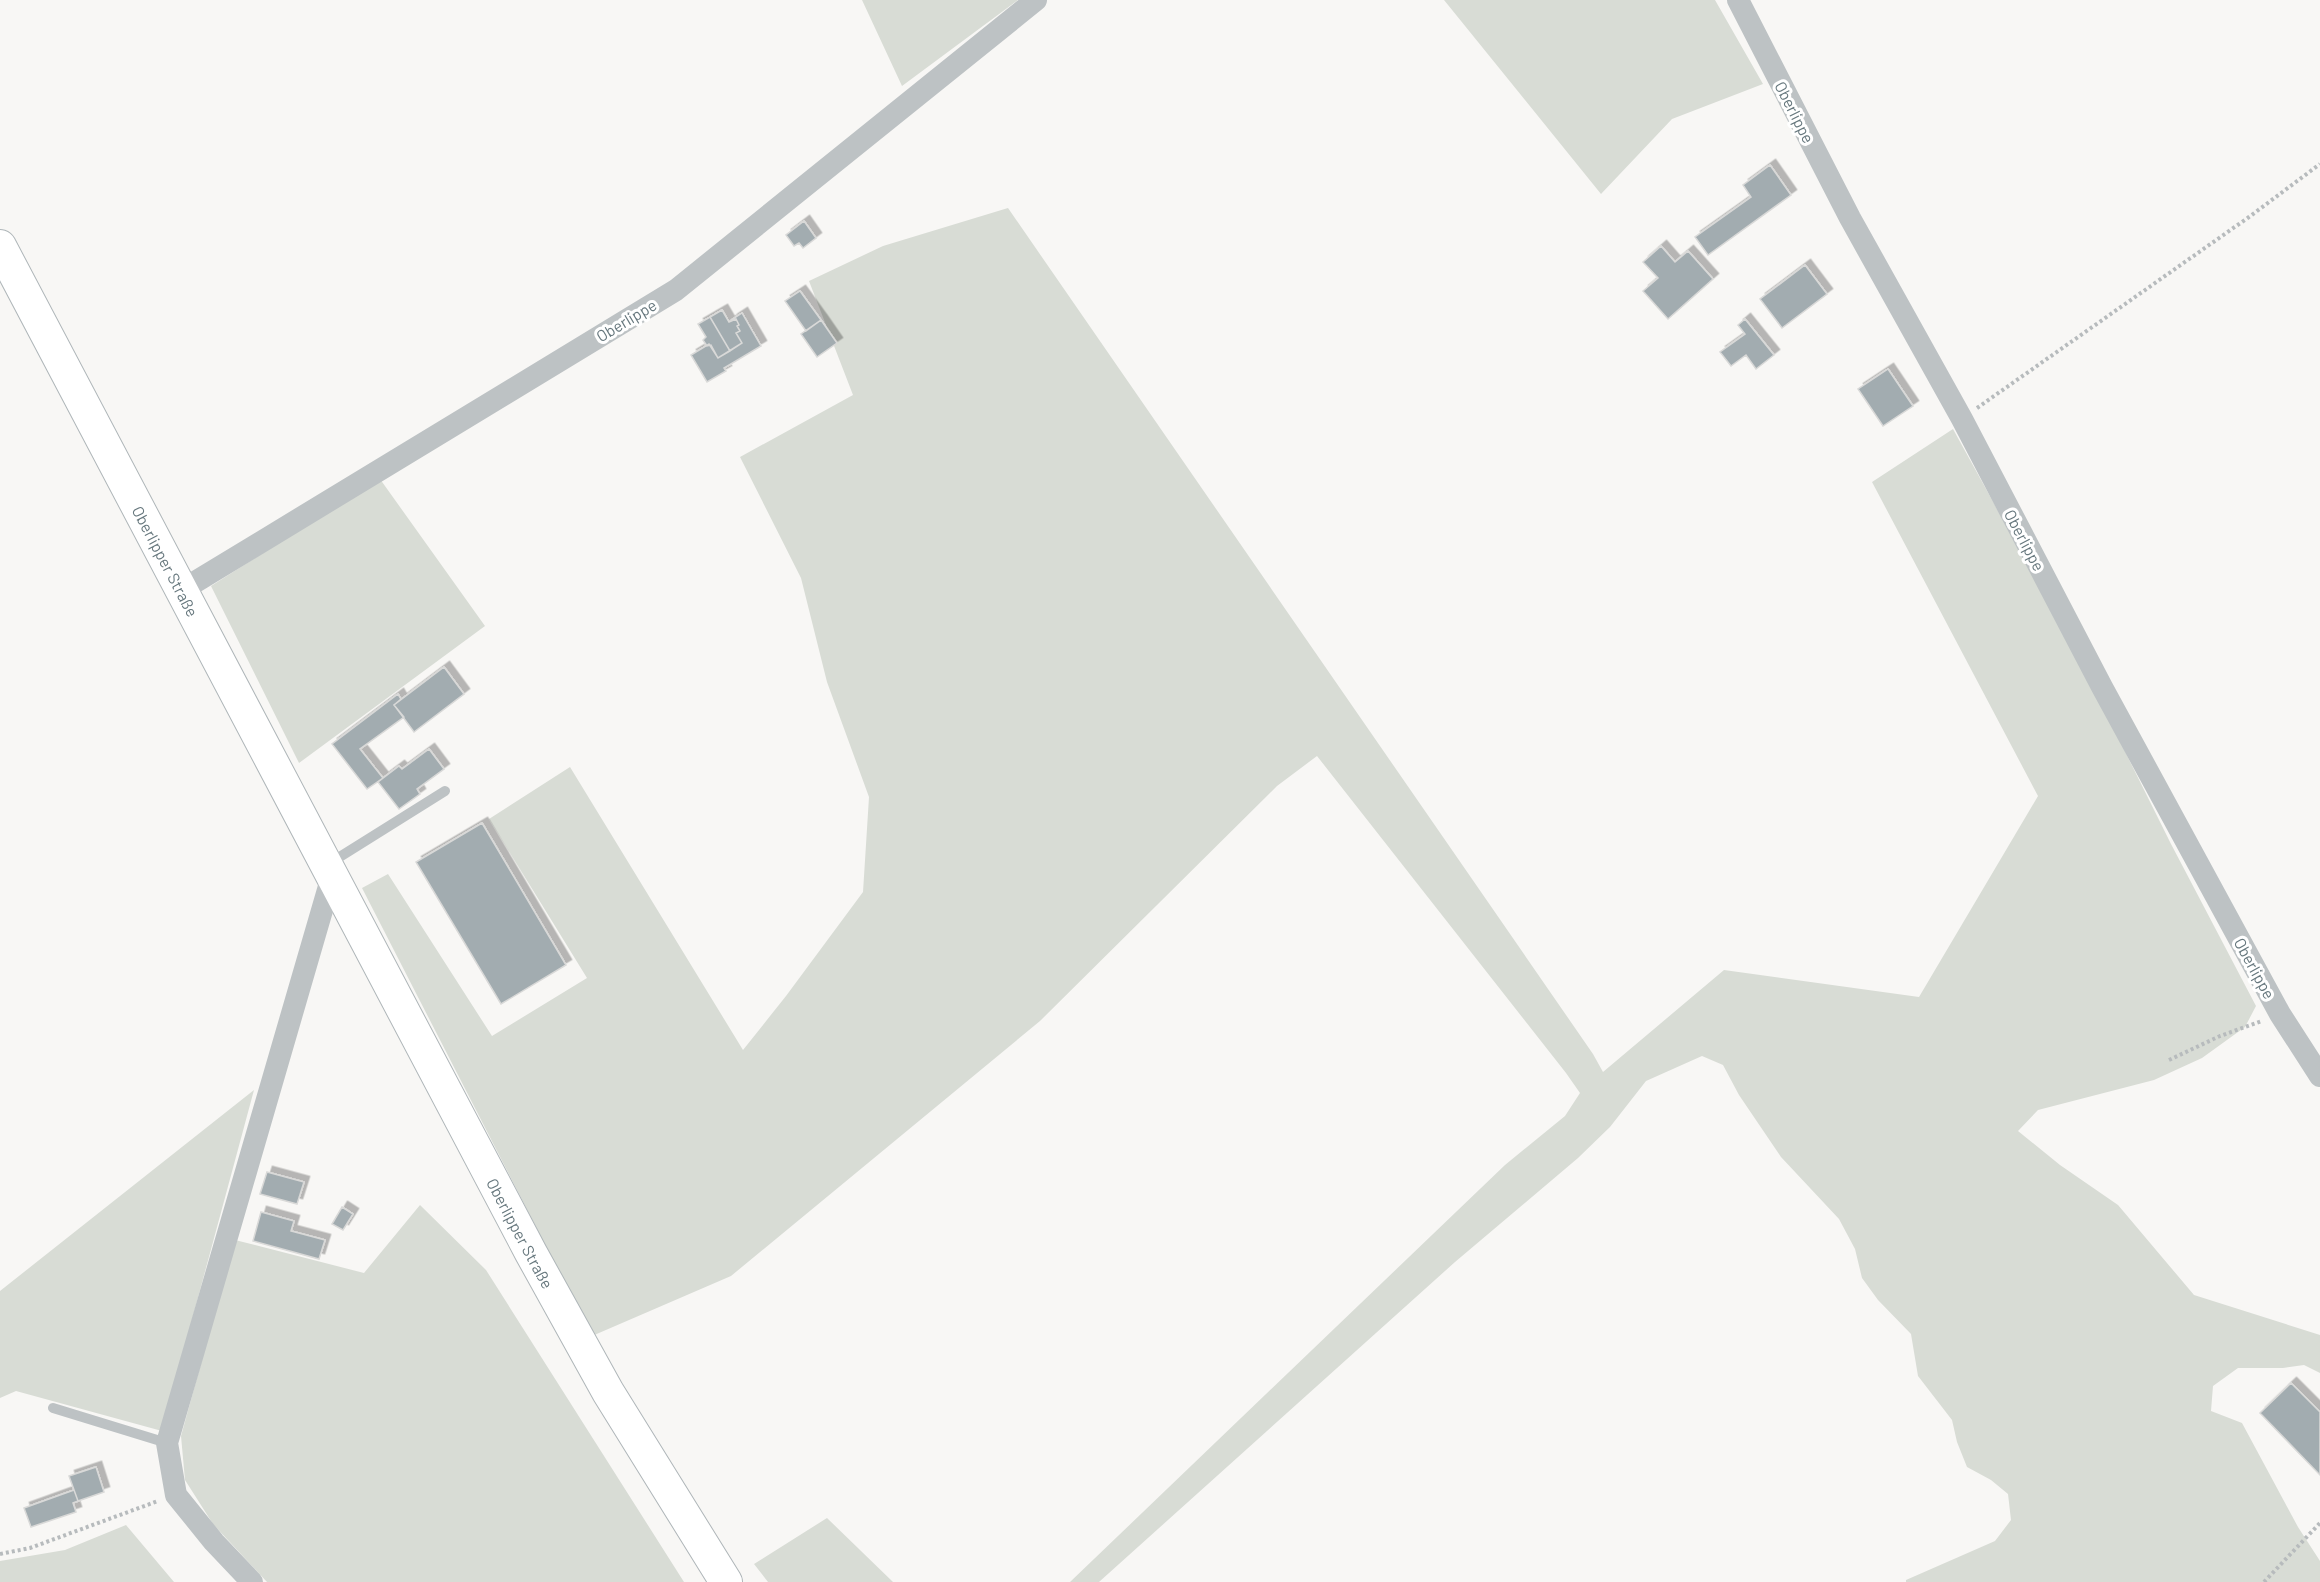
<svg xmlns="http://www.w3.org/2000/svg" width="2320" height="1582" viewBox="0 0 2320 1582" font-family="Barlow,sans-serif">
  <defs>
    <filter id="shadow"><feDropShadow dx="5.5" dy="-5.5" stdDeviation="0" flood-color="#0004"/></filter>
  </defs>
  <rect width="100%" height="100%" fill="#f8f7f5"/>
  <path fill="#d8dcd5" d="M862,0H1018L902,86Z
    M1444,0H1715L1763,84L1672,119L1601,194Z
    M1008,208L1593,1054L1603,1072L1724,970L1919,997L2038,796L1872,482L1953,429L2073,647L2171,844L2256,1006L2245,1027L2202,1058L2154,1080L2038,1110L2018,1131L2060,1165L2118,1205L2194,1295L2320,1335V1373L2304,1365L2283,1368H2238L2213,1386L2211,1411L2242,1423L2298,1527L2320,1561V1582H1906V1580L1995,1541L2011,1520L2008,1494L1991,1480L1967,1467L1957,1442L1952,1420L1918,1376L1911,1334L1878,1300L1862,1278L1855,1249L1839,1219L1781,1157L1739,1095L1723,1065L1702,1056L1646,1081L1610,1127L1578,1158L1455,1262L1099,1582H1070L1505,1165L1565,1116L1580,1093L1566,1073L1317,756L1277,786L1040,1021L731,1276L592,1336L362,888L388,874L492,1036L587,978L489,819L570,767L743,1050L786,996L863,892L869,797L827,682L801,578L740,457L853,395L809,281L883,246Z
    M380,479L485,626L299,763L211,586Z
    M254,1090L162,1431L16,1391L0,1398V1291Z
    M420,1205L486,1270L684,1582H267L213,1524L185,1480L181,1436L235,1240L364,1273Z
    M827,1518L893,1582H768L754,1564Z
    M126,1525L174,1582H0V1561L65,1550Z"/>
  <path fill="#a2acb0" stroke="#d9d9d8" stroke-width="1.5" filter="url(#shadow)" d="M1770,165L1791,195L1708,255L1695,237L1751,197L1743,185Z
    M804,221L816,238L803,248L799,243L794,246L786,235Z
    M1661,246L1675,262L1688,251L1713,279L1668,319L1643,291L1658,278L1643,262Z
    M1805,265L1827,294L1782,328L1760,299Z
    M800,291L821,320L806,331L785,301Z
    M722,310L729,322L736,319L739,325L737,326L740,331L736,333L742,343L730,351L710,317Z
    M742,313L761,346L724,368L726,371L707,382L691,355L709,344L718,358L742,343L736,333L740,331L737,326L739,325L736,319H733Z
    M710,317L730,351L718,358L711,345L707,346L703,340L706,337L698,324Z
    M1745,319L1774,355L1756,369L1746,355L1731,366L1720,352L1745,334L1738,325Z
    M821,320L837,343L817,357L801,334Z
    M1888,369L1913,406L1883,426L1858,389Z
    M444,667L464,694L414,732L394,705Z
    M398,694L401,699L394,705L404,717L360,749L383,778L367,789L332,744Z
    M429,749L444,769L417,789L420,794L399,809L378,782L399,766L402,769Z
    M482,823L566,965L501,1004L416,862Z
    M267,1172L304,1182L297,1204L260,1194Z
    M342,1207L353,1214L343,1230L332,1224Z
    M261,1212L294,1221L291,1231L325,1240L319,1259L253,1241Z
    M2291,1383L2320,1412V1475L2260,1413Z
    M96,1467L104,1492L78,1501L69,1476Z
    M74,1490L78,1501L73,1503L76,1512L31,1527L24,1508Z"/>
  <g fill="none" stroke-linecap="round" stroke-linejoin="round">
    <g stroke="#afb6b9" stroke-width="34">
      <g id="secondary">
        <path id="s1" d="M0,246L531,1253L608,1392L726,1582"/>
      </g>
    </g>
    <path stroke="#b7bbbd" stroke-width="4" stroke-dasharray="3 3" stroke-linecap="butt" d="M1977,408L2249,217L2320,164
      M2169,1060L2220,1036L2262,1021
      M0,1554L30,1548L158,1501
      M2264,1582L2320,1523"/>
    <path stroke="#bdc2c4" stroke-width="10" d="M330,863L445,791
      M53,1408L167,1443"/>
    <path stroke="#bdc2c4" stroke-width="22" d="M1738,0L1850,218L1962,419L2102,687L2280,1014L2320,1076
      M182,590L676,290L1036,0
      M252,1582L214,1542L176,1495L167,1443L332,876"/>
    <use href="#secondary" stroke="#fff" stroke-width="32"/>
  </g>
  <g text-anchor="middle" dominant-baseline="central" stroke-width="6" stroke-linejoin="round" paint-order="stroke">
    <g font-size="16" fill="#66777d" stroke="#fff">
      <text transform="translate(1795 112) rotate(63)">Oberlippe</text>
      <text transform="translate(626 320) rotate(-31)">Oberlippe</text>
      <text transform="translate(2025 540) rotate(62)">Oberlippe</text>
      <text stroke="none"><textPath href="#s1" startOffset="356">Oberlipper Straße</textPath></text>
      <text transform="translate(2255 968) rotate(61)">Oberlippe</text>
      <text stroke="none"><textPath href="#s1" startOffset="1116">Oberlipper Straße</textPath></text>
    </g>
  </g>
</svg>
